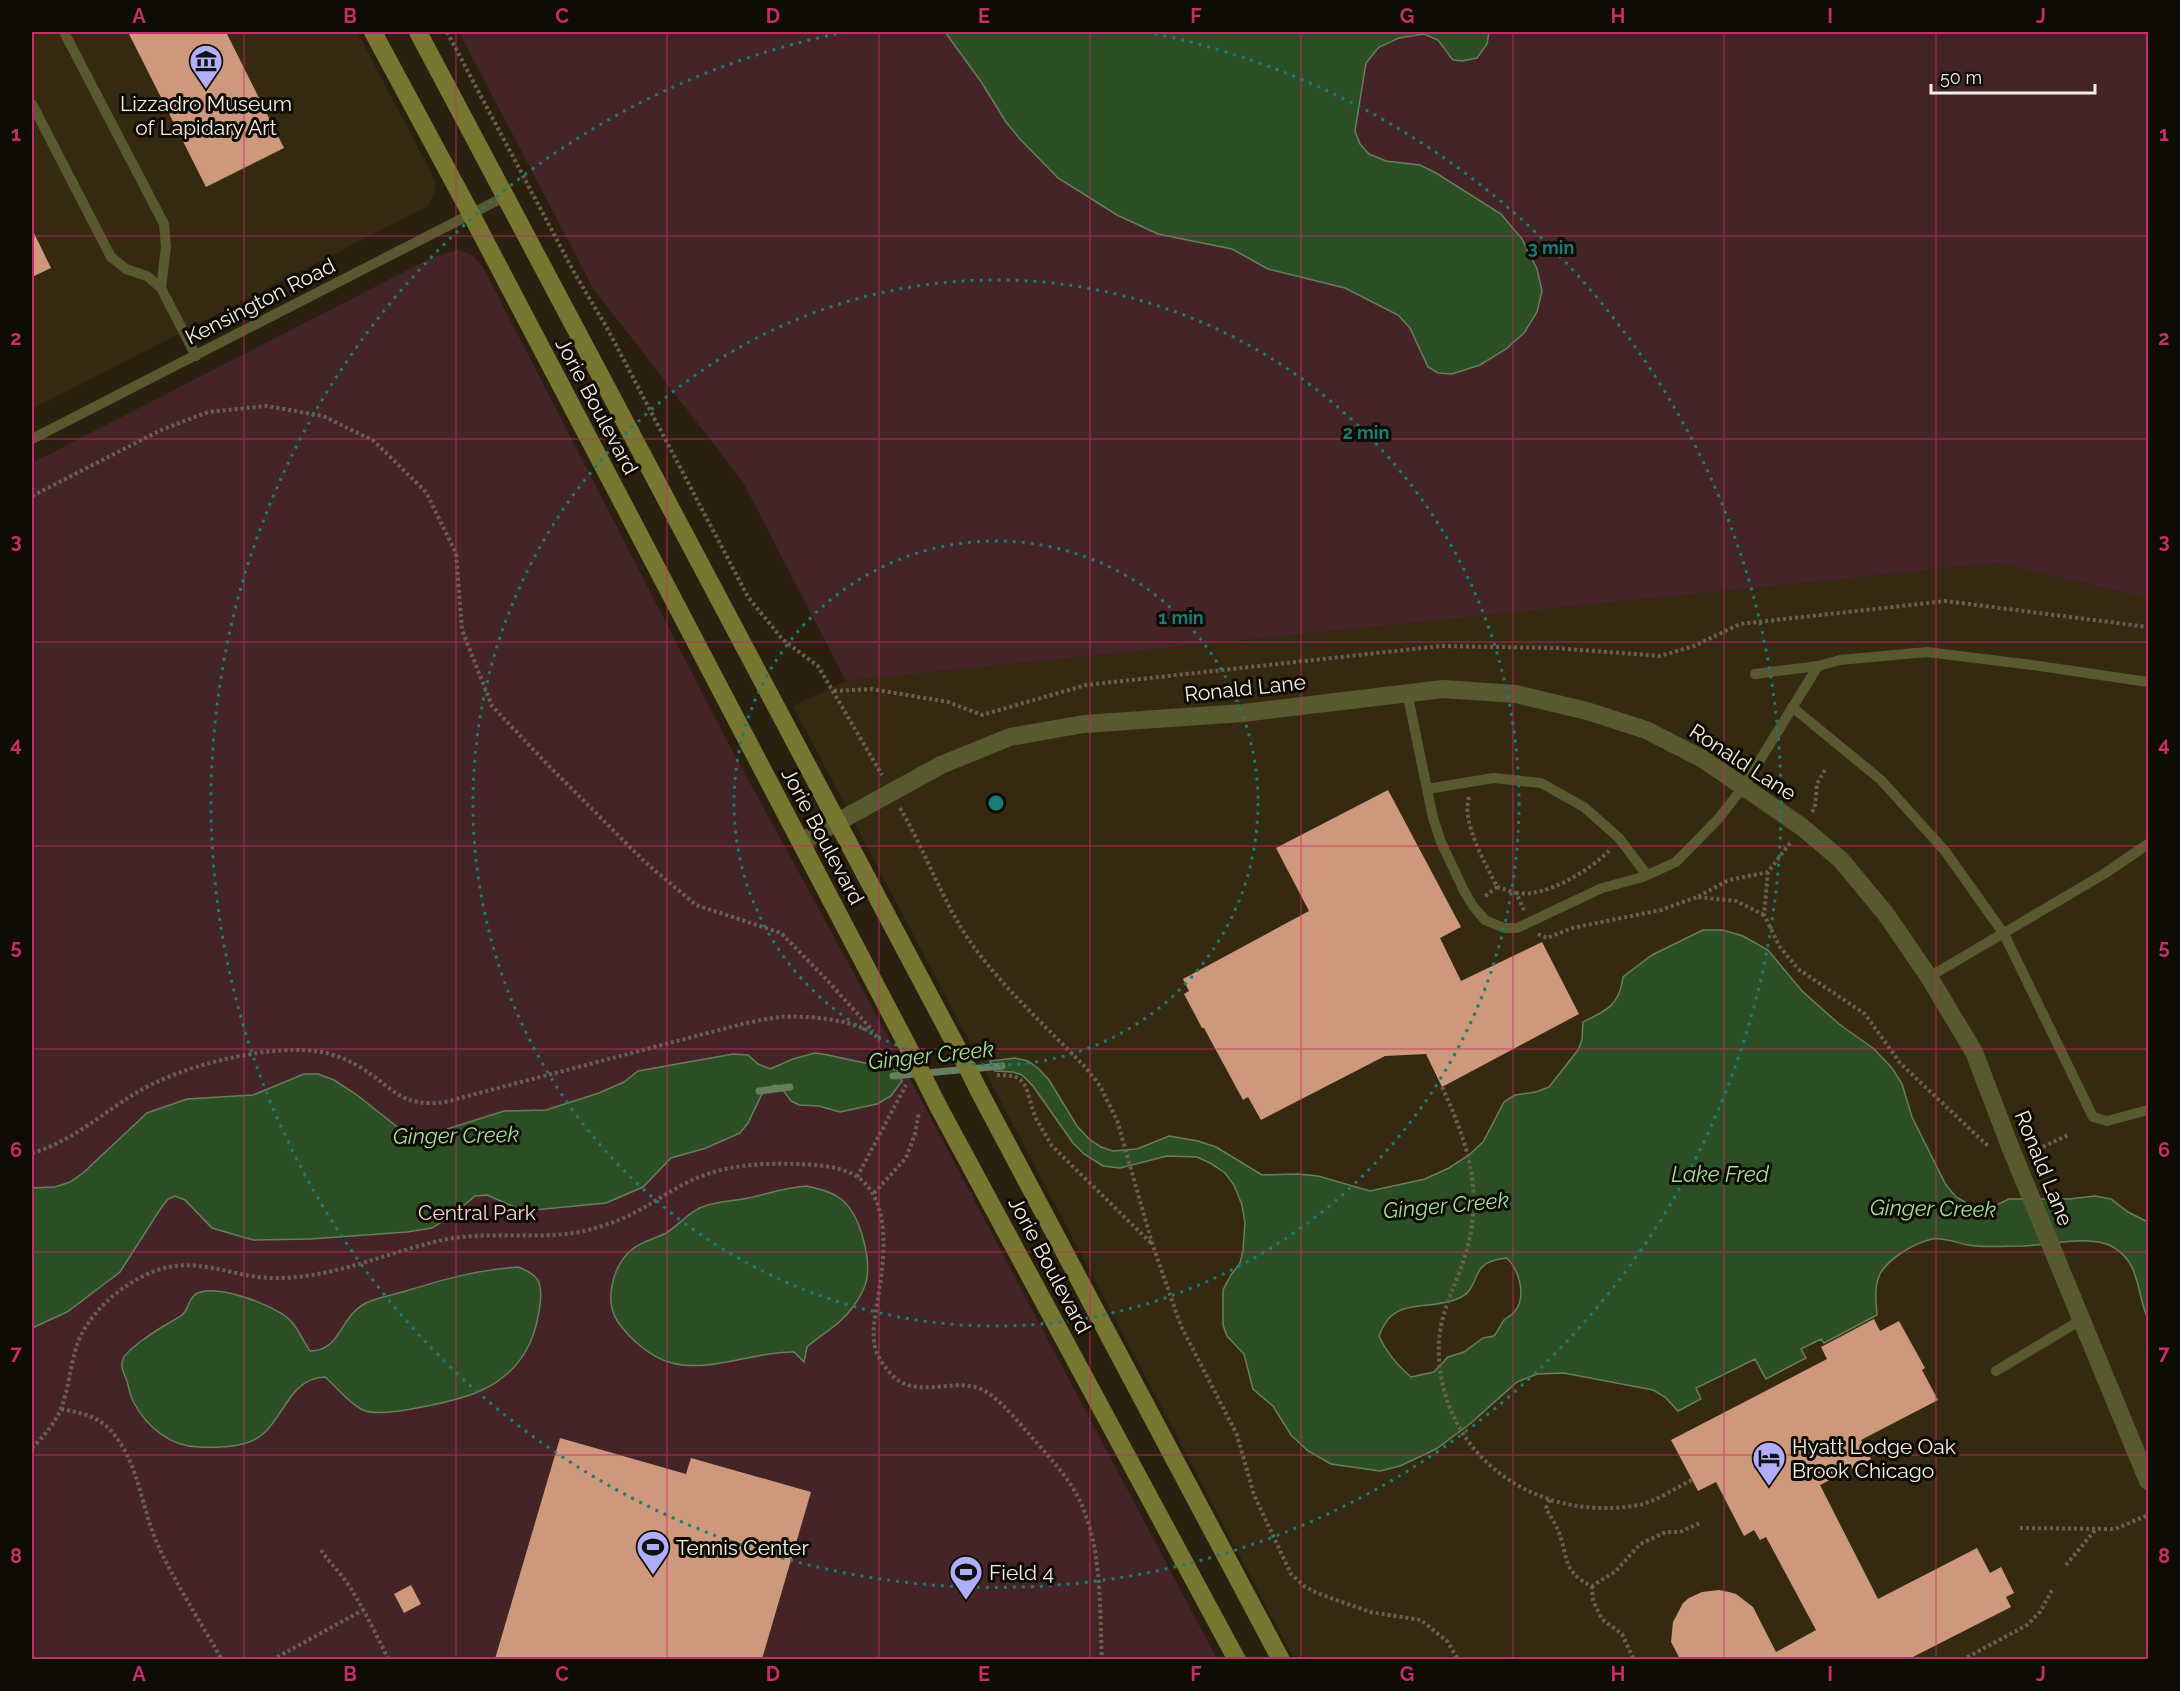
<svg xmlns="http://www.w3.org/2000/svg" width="2180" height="1691" viewBox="0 0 2180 1691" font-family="Raleway,sans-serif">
  <rect width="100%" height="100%" fill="#2b2010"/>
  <path fill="#362912" d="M32,32H357L430,170L436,185L433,197L428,206L32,409Z
    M1998,563L2148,598V1659H1294L793,706L846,681Z"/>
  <path fill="#442426" d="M459,32H2148V598L1998,563L846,681L743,482L593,288Z
    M457,250L473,255L484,269L727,741L863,990L1217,1659H32V463L433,257Z"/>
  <path fill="#2c4e25" stroke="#687e5e" stroke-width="1.5" fill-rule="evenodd" d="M945,32H1489L1487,44L1477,58L1462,61L1453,60L1438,40L1424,34L1399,38L1379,47L1366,63L1355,131L1360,144L1369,154L1386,161L1420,165L1436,173L1501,214L1522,239L1537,269L1542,291L1537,312L1524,333L1506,349L1480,365L1452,374L1438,373L1428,367L1410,328L1398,315L1345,288L1268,269L1232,249L1158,234L1117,215L1058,178L1020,139L1006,122L982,83Z
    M1703,930H1722L1743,936L1768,950L1802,991L1839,1024L1874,1049L1892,1068L1902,1084L1912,1117L1946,1185L1956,1197L1972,1206L1985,1205L1992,1207L2009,1199H2069L2095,1196L2111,1199L2128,1212L2148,1222V1319C2136,1293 2141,1263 2113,1247C2091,1234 2049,1245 2023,1246C2005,1246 1986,1248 1968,1245C1957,1243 1944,1237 1932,1239C1914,1243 1889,1258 1880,1274C1874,1286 1876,1302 1877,1315L1824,1343L1821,1339L1801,1349L1806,1358L1766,1379L1755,1359L1696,1388L1701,1399L1678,1411L1665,1397L1653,1390L1564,1373L1537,1374L1517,1382L1471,1423L1436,1449L1400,1466L1380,1471L1331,1464L1308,1451L1291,1435L1273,1406L1253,1389L1244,1354L1227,1336L1223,1325V1290L1231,1275L1240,1263L1243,1251L1245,1223L1242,1205L1234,1185L1225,1173L1210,1163L1197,1157L1167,1156L1120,1168L1103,1166L1084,1154L1073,1143L1033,1086L1022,1075L1013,1072L995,1071L990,1061L1015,1058L1028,1061L1039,1069L1049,1080L1077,1126L1089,1139L1101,1147L1113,1151L1137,1149L1169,1136L1198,1141L1216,1147L1262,1175L1298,1174L1318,1176L1370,1191L1425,1179L1449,1168L1469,1155L1483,1142L1504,1102L1515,1095L1536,1092L1549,1087L1578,1050L1582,1040L1583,1022C1606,1011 1620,1005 1623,977L1652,955ZM1507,1258C1519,1270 1527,1296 1515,1311C1513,1315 1507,1317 1504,1320C1500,1326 1498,1331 1494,1336L1483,1338L1464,1352L1448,1357L1434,1372L1411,1377C1397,1365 1386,1352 1379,1336C1393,1295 1425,1312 1457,1299C1485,1288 1464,1262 1507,1258Z
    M815,1053L828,1055L897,1070L902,1081L891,1096L877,1104L840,1112L819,1106L799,1105L791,1101L783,1090L776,1085L767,1088L761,1096L748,1123L740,1133L706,1148L671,1158L643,1187L606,1203L524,1211L487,1195L475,1196L450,1217L432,1228L407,1232L310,1239L253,1240L212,1228L185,1200L175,1196L168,1199L161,1208L120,1272L67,1312L32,1328V1188L55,1187L70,1182L83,1173L147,1113L187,1099L253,1095L304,1074H318L334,1080L357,1095L400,1129L418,1132L441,1131L504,1111L546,1110L599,1093L624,1082L638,1071L733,1054L748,1055L758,1064L770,1069L793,1059Z
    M807,1186C818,1189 831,1191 841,1199C861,1215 874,1265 864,1288C861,1295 857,1302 852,1308C840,1325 823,1333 807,1347L804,1362L794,1352C756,1351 709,1373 672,1363C651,1358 630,1339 618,1322C604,1302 612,1268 630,1251C639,1242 655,1239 666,1233C681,1224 691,1209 708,1205C721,1201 735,1201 748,1198C768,1194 786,1187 807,1186Z
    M518,1267C525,1270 532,1272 537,1279C546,1292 536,1331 529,1345C523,1357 514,1369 503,1377C497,1382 487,1388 480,1391C460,1400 382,1419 363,1410C348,1403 337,1387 325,1377C291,1378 285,1414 264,1433C249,1448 218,1448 198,1447C170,1446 147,1427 134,1403C130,1396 129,1388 127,1381C124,1373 120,1368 123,1359C127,1349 158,1329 169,1323C173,1320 181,1317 184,1313C189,1307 189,1298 196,1294C215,1283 275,1305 290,1320C298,1328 303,1341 310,1351C341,1351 339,1317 366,1303C378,1297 393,1295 406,1291C445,1279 476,1270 518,1267Z"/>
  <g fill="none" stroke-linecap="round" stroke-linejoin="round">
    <path stroke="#687e5e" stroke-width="7" d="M893,1076L1002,1066
      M759,1091L790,1087"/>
  </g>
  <path fill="#ce987c" d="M128,32H226L284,148L206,187Z
    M32,229L51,268L32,277Z
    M1388,790L1461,927L1440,938L1461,981L1542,942L1579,1014L1442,1087L1426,1054L1385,1056L1261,1120L1248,1097L1243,1100L1204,1028H1202L1184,994L1189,991L1183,979L1309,911L1276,848Z
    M1874,1319L1880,1331L1899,1321L1925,1368L1922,1370L1938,1400L1861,1440L1871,1459L1820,1485L1878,1599L1977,1548L1990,1573L2001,1567L2014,1593L2006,1597L2011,1607L1909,1659H1680L1671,1642L1673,1622L1683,1603L1689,1598L1702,1592L1719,1590L1729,1592L1736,1594L1753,1607L1776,1652L1816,1630L1766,1537L1760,1540L1754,1530L1744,1536L1716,1482L1698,1491L1671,1440L1827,1359L1821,1347Z
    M560,1438L686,1474L691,1458L811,1492L762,1659H495Z
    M411,1585L421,1604L404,1613L394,1594Z"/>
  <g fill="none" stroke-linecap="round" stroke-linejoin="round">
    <path stroke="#6a6052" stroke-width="4" stroke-dasharray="3 3" stroke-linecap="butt" d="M447,32L575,274L607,328L748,597L783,640L818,666L882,775
      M32,496L161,430L208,412L267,406L323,416L374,441L426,492L456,553L462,630L492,706L548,765L645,862L696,905L781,933L826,979L873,1031
      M834,691L872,689L948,702L982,715L1086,685L1441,646L1555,648L1660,656L1694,646L1740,624L1946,601L2148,627
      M1469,797C1461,823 1486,864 1497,887L1484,897
      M900,808C921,844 936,883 956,919C985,972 1044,1024 1086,1068L1100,1086L1117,1120L1152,1243L1181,1326L1237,1435L1254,1495L1291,1574L1304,1586L1317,1593L1370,1612L1421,1620L1448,1642L1458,1660
      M1812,812L1815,807L1817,784L1826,768
      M1790,843L1768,872L1764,915L1780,947L1798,969L1865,1014L1900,1063L1989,1147
      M1497,887L1516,893L1524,910
      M1516,893C1546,898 1590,870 1610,850
      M1764,915L1736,901L1697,897L1729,880L1768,872
      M1538,934L1547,938L1572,928L1661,910L1697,897
      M997,1075L1014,1076L1020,1079L1026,1087L1035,1117L1052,1146L1151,1243
      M1442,1087C1472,1152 1486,1201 1460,1271C1448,1302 1437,1323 1439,1358C1445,1461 1541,1523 1639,1505C1655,1502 1677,1487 1692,1480
      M2032,1152L2068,1135
      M32,1153C69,1143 102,1114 134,1094C176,1068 250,1049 300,1050C321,1050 342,1056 360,1067C394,1088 401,1108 445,1102L738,1025C751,1022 765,1019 779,1017C804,1015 864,1019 880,1040
      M857,1177L906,1085
      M874,1193L906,1158L915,1134L919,1112
      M61,1409C83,1413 102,1417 116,1437C139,1467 142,1509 157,1543C175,1583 200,1621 222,1660
      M32,1448C43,1437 53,1426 60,1411C69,1390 70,1364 78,1342C90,1312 121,1285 150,1273C196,1253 230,1278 274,1278C332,1279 387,1252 443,1240C490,1230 538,1241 584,1231C605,1226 624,1219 643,1208C663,1197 683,1182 705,1175C735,1164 767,1163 798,1164C818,1165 842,1166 859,1178C894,1205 883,1266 877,1304C875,1320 871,1335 876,1351C879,1360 887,1370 894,1377C920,1400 957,1375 985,1391C1003,1402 1016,1420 1030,1435C1047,1455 1066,1474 1078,1497C1103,1547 1099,1605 1102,1660
      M1550,1500L1546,1508C1550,1516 1555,1523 1558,1530C1569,1556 1561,1572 1592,1586L1616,1571L1640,1544L1666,1532H1680L1700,1523
      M2020,1528L2115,1529L2148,1515
      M321,1550C328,1561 337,1569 345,1580C362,1604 375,1633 389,1660
      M2066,1565L2096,1529
      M1592,1586L1593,1601L1602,1619L1622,1634L1633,1658L1637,1660
      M272,1660L363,1610
      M1659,1660H1662
      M1962,1660L2027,1625L2040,1612L2052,1590"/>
    <path stroke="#58592f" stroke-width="10" d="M64,32L164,224L166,247L161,288
      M32,104L111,257L126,269L147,276L161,288L196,356
      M32,439L506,196
      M1755,674L1818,666
      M1407,692L1433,818L1441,842L1464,891L1473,906L1485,920L1504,928H1517L1602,888L1643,877L1676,862L1719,818L1744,786L1818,666L1840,660L1927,652L2032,665L2148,682
      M1792,707L1881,780L1945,851L2004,934L2093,1117L2107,1121L2148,1110
      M1427,789L1494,778L1541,783L1584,807L1619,838L1647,875
      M1929,977L2104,874L2148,844
      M1996,1371L2081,1320"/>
    <path stroke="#58592f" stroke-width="18" d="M801,842L941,765L1010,737L1084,724L1243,713L1443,689L1516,694L1587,711L1646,730L1703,759L1802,827L1841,860L1885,913L1929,977L1974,1052L2011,1149L2148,1481"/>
    <path stroke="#777731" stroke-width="18" d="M373,32L471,214L917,1064
      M418,32L961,1055
      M979,1091L1281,1660
      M938,1106L1237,1660"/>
    <path stroke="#777731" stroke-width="18" d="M961,1055L979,1091
      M917,1064L938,1106"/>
  </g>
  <path fill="none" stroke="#c72d69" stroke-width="1.5" stroke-opacity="0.55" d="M244,32V1660M456,32V1660M667,32V1660M879,32V1660M1090,32V1660M1301,32V1660M1513,32V1660M1724,32V1660M1936,32V1660M32,236H2148M32,439H2148M32,642H2148M32,846H2148M32,1049H2148M32,1252H2148M32,1455H2148"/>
  <g fill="none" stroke="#1a7c74" stroke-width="3" stroke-dasharray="3 6">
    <circle cx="996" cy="803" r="262"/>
    <circle cx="996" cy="803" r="523"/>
    <path d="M1146 32A785 785 0 1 1 846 32"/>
  </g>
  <defs>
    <g id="museum-pin" transform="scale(1.725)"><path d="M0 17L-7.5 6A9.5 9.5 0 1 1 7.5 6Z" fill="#b0aefa" stroke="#0f0b05"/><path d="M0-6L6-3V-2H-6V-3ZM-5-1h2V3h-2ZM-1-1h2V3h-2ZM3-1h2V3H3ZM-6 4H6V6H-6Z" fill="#111"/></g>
    <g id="hotel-pin" transform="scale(1.725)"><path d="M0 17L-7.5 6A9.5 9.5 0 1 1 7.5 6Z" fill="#b0aefa" stroke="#0f0b05"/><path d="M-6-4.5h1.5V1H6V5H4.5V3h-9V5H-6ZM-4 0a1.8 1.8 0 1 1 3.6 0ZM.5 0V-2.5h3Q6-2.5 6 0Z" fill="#111"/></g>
    <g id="stadium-pin" transform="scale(1.725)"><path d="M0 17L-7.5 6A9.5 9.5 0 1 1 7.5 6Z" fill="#b0aefa" stroke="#0f0b05"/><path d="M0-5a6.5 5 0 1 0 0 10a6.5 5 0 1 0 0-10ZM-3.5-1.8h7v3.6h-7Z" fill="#111"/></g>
  </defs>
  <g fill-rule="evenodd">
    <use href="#museum-pin" x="206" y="61"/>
    <use href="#hotel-pin" x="1769" y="1458"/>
    <use href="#stadium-pin" x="653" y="1547"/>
    <use href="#stadium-pin" x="966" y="1572"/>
  </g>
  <g text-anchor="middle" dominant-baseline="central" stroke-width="6" stroke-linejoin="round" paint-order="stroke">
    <g font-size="21" fill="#f5eee4" stroke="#0f0b05" text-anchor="start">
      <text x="206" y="103" text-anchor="middle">Lizzadro Museum<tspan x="206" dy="24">of Lapidary Art</tspan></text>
      <text x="1792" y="1446">Hyatt Lodge Oak<tspan x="1792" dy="24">Brook Chicago</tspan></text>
      <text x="676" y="1547">Tennis Center</text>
      <text x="989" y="1572">Field 4</text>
    </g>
    <g font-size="21" fill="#f5eee4" stroke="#0f0b05">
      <text transform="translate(260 301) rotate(-27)">Kensington Road</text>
      <text transform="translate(597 406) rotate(62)">Jorie Boulevard</text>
      <text transform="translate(1245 688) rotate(-6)">Ronald Lane</text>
      <text transform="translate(1743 762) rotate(33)">Ronald Lane</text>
      <text transform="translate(823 836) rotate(62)">Jorie Boulevard</text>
      <text transform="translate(2044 1168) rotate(68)">Ronald Lane</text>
      <text transform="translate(1050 1265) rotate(62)">Jorie Boulevard</text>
    </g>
    <g font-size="21" fill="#f8d2d3" stroke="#0f0b05">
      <text x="477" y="1212">Central Park</text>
    </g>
    <g font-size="22" font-style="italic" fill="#a7de9b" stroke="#0f0b05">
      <text transform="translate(931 1055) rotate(-6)">Ginger Creek</text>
      <text transform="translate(456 1135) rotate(-1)">Ginger Creek</text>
      <text x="1720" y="1174">Lake Fred</text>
      <text transform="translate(1446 1205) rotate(-5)">Ginger Creek</text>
      <text transform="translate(1933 1208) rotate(1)">Ginger Creek</text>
    </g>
  </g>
  <circle cx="996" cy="803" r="9" fill="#1a7c74" stroke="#0f0b05" stroke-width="3"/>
  <g font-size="18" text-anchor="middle" font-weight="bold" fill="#1a7c74" stroke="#0f0b05" stroke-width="6" stroke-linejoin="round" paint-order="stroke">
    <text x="1551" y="254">3 min</text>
    <text x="1366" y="439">2 min</text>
    <text x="1181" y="624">1 min</text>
  </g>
  <rect width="2180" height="1691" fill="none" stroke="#0f0b05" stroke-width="66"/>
  <path d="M1931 84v9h164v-9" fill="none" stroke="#f5eee4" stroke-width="3"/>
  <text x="1940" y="84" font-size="18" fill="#f5eee4" stroke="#0f0b05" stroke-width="4.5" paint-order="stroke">50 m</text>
  <rect x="33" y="33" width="2114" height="1625" fill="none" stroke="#c72d69" stroke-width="2"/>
  <g font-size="20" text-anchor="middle" font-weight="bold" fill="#c72d69">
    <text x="139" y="23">A</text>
    <text x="350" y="23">B</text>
    <text x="562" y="23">C</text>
    <text x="773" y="23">D</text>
    <text x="984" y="23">E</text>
    <text x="1196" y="23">F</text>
    <text x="1407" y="23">G</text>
    <text x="1618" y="23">H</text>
    <text x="1830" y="23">I</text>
    <text x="2041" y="23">J</text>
    <text x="16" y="141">1</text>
    <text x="2164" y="141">1</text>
    <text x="16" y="345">2</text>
    <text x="2164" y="345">2</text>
    <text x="16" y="548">3</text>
    <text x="2164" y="548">3</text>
    <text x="16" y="751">4</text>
    <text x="2164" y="751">4</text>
    <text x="16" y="954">5</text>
    <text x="2164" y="954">5</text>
    <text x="16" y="1157">6</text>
    <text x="2164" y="1157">6</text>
    <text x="16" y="1360">7</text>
    <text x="2164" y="1360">7</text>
    <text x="16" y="1563">8</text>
    <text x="2164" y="1563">8</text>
    <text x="139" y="1681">A</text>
    <text x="350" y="1681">B</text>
    <text x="562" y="1681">C</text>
    <text x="773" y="1681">D</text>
    <text x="984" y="1681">E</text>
    <text x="1196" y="1681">F</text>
    <text x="1407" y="1681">G</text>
    <text x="1618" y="1681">H</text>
    <text x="1830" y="1681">I</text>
    <text x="2041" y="1681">J</text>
  </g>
</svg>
